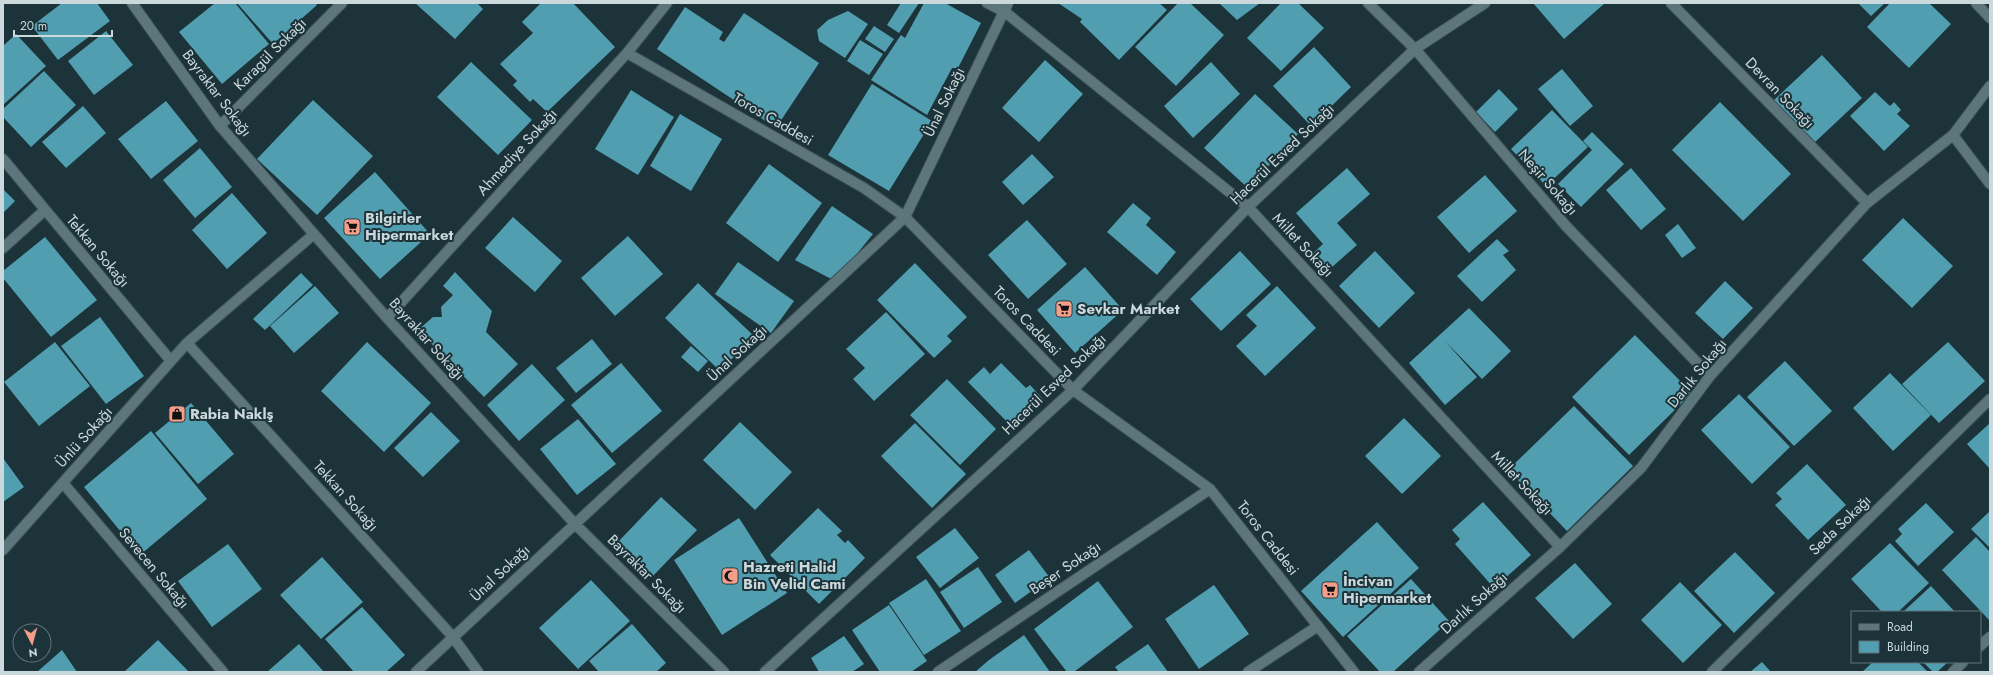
<svg xmlns="http://www.w3.org/2000/svg" width="1993" height="675" viewBox="0 0 1993 675" font-family="Jost,sans-serif">
  <rect width="100%" height="100%" fill="#1c3339"/>
  <path fill="#509eaf" d="M62,3H97L110,21L58,60L32,26Z
    M215,3H235L269,44L222,84L179,32Z
    M237,3H315L317,5L273,44Z
    M415,3H477L483,9L455,39Z
    M541,3H573L615,47L547,112L533,99L530,102L513,85L517,81L500,64L533,33L522,22Z
    M901,3H919L899,33L887,25Z
    M924,3H945L981,23L958,68H952L927,115L871,80L901,35L905,38Z
    M1058,3H1159L1167,10L1119,60L1080,22L1082,19Z
    M1178,3H1190L1224,35L1176,86L1135,47Z
    M1219,3H1260L1237,20Z
    M1281,3H1298L1324,28L1281,71L1247,38Z
    M1533,3H1605L1564,39Z
    M1858,3H1885L1871,16Z
    M1890,3H1929L1951,24L1909,68L1867,27Z
    M685,7L723,32L719,39L724,42L744,13L819,63L776,128L657,49Z
    M848,11L868,24L845,58L819,41L817,30L828,20Z
    M874,26L894,39L885,52L865,39Z
    M106,31L133,65L94,95L68,61Z
    M16,34L46,66L3,105V46Z
    M860,40L883,54L869,75L847,61Z
    M1314,47L1351,87L1311,126L1273,86Z
    M1822,55L1862,98L1814,143L1774,100Z
    M1045,60L1083,94L1039,142L1002,108Z
    M471,62L532,120L498,155L437,97Z
    M1211,62L1240,94L1193,138L1164,106Z
    M1562,69L1593,106L1570,126L1538,89Z
    M44,71L76,105L31,147L3,117V109Z
    M872,84L932,121L889,191L828,155Z
    M1499,89L1518,109L1495,132L1476,112Z
    M631,90L674,117L638,175L595,149Z
    M1875,92L1890,106L1894,102L1901,110L1897,114L1910,126L1884,151L1850,116Z
    M1255,94L1298,134L1248,188L1204,148Z
    M313,100L373,156L317,215L257,159Z
    M166,101L198,141L151,179L118,139Z
    M1720,102L1791,174L1743,221L1672,150Z
    M83,106L106,133L66,168L42,142Z
    M1552,110L1588,147L1546,186L1511,149Z
    M680,114L722,139L691,191L650,166Z
    M1592,132L1624,164L1581,207L1558,184L1592,150L1583,141Z
    M200,148L232,187L195,218L163,180Z
    M1032,154L1054,177L1023,205L1002,182Z
    M769,164L822,203L778,262L726,223Z
    M1347,168L1370,194L1337,223L1357,245L1323,275L1308,258L1323,244L1296,213Z
    M1631,168L1666,209L1641,230L1606,190Z
    M375,172L430,234L380,279L324,218Z
    M1485,175L1517,211L1469,253L1437,217Z
    M3,189L15,201L3,213Z
    M232,193L267,233L227,269L192,230Z
    M1133,203L1151,218L1146,225L1176,252L1157,275L1107,232Z
    M832,206L873,234L835,281L795,260Z
    M513,217L562,261L535,292L485,248Z
    M1903,218L1953,266L1912,308L1862,260Z
    M1027,220L1067,264L1028,299L988,255Z
    M1678,224L1696,248L1682,258L1665,235Z
    M628,236L663,274L615,316L581,278Z
    M45,237L97,300L51,337L3,278V271Z
    M1497,239L1509,251L1503,255L1516,270L1482,302L1457,276Z
    M1240,251L1271,284L1221,331L1190,299Z
    M1375,251L1415,293L1379,328L1339,286Z
    M738,262L794,301L771,333L715,294Z
    M915,263L967,317L947,336L952,341L934,358L877,300Z
    M1085,267L1123,310L1075,353L1037,310Z
    M455,272L492,311L486,332L518,364L484,397L418,330L433,317H442L441,307L453,295L443,286Z
    M301,273L313,285L265,330L253,319Z
    M1725,281L1753,308L1723,339L1695,313Z
    M698,283L754,336L720,371L665,318Z
    M315,286L339,313L294,353L270,326Z
    M1277,286L1316,328L1265,376L1236,346L1257,326L1246,315Z
    M1469,308L1511,351L1482,379L1445,341L1477,377L1445,405L1409,363Z
    M886,312L925,354L874,401L853,379L865,368L846,349Z
    M100,317L144,376L106,404L61,346Z
    M1635,335L1692,393L1629,455L1572,397Z
    M592,339L612,364L576,393L556,368Z
    M55,342L90,386L39,426L4,382Z
    M367,342L431,403L384,452L321,391Z
    M1948,342L1985,381L1939,423L1902,384Z
    M691,346L708,361L698,372L681,357Z
    M1785,361L1832,411L1794,446L1747,397Z
    M621,363L662,411L612,453L571,405Z
    M1001,363L1026,388L1030,385L1043,399L1013,428L968,382L984,367L990,374Z
    M532,364L565,400L519,441L487,405Z
    M1890,373L1931,415L1893,451L1853,408Z
    M947,379L996,429L960,465L910,415Z
    M1739,394L1790,447L1752,484L1701,430Z
    M191,403L234,454L198,484L155,433Z
    M1574,406L1633,466L1567,531L1508,470Z
    M431,412L460,441L423,477L394,448Z
    M1404,418L1441,456L1402,494L1365,456Z
    M578,419L616,464L577,495L540,449Z
    M740,422L792,472L755,510L703,460Z
    M915,423L966,474L932,508L881,456Z
    M1990,423V469L1967,444Z
    M151,431L207,499L140,555L84,487Z
    M3,458L24,487L3,502Z
    M1807,464L1846,505L1808,540L1775,505L1782,499L1776,493Z
    M661,497L697,530L653,576L618,542Z
    M1483,502L1531,555L1494,588L1455,544L1460,539L1452,530Z
    M1926,503L1954,532L1918,566L1895,541L1902,534L1898,529Z
    M818,508L842,531L837,535L845,543L848,540L865,558L819,604L770,555Z
    M1990,511V548L1971,529Z
    M739,518L787,593L722,635L674,560Z
    M1377,522L1419,568L1343,637L1301,591Z
    M955,528L979,558L940,588L916,557Z
    M1976,537L1990,552V621L1942,570Z
    M1890,543L1929,583L1898,612H1882L1851,579Z
    M228,544L262,589L212,627L178,581Z
    M1029,550L1050,578L1015,603L995,575Z
    M1735,552L1775,593L1734,633L1694,591Z
    M322,557L363,602L321,639L280,595Z
    M1575,563L1612,604L1573,639L1535,598Z
    M978,567L1002,602L964,628L940,592Z
    M926,579L961,631L924,655L889,603Z
    M1411,579L1449,621L1393,672H1380L1347,636Z
    M591,580L630,621L578,669L539,628Z
    M1098,581L1133,627L1074,672H1067L1034,629Z
    M1680,582L1722,625L1683,663L1641,620Z
    M1214,585L1249,634L1199,669L1165,619Z
    M1931,586L1955,612H1903Z
    M889,605L927,661L911,672H880L852,630Z
    M362,607L405,655L386,672H354L325,639Z
    M632,624L666,663L656,672H599L589,661Z
    M1024,635L1050,672H975L989,660Z
    M844,636L864,664L852,672H819L811,658Z
    M158,640L189,672H124Z
    M299,644L324,672H267Z
    M1148,644L1168,672H1119L1115,667Z
    M62,650L77,672H37Z
    M1762,662L1771,672H1750Z
    M1873,662H1918L1928,672H1862Z
    M1923,662H1948L1937,672H1933Z"/>
  <g fill="none" stroke-linecap="round" stroke-linejoin="round">
    <g stroke="#3c5055" stroke-width="12">
      <path id="street" d="M132,3L220,126L387,318L575,524L724,672
        M987,3L1005,12L1248,207L1560,547
        M1368,3L1415,49L1566,226L1710,376
        M1671,3L1867,203
        M1976,3L1990,18
        M627,53L864,188L905,217L1073,390L1210,489L1354,672
        M220,126L342,3
        M1953,135L1990,184
        M3,159L171,361
        M3,248L45,210
        M387,318L627,53L667,3
        M187,343L453,637L478,672
        M63,483L223,672
        M3,550L187,343L314,234
        M1980,646L1990,637
        M416,672L905,217L1008,3
        M765,672L1073,390L1248,207L1415,49L1485,3
        M938,672L1210,489
        M1248,672L1318,626
        M1419,672L1560,547L1641,468L1710,376L1867,203L1953,135L1990,86
        M1712,672L1990,399
        M1953,672L1963,662"/>
    </g>
    <use href="#street" stroke="#5d767c" stroke-width="10"/>
  </g>
  <defs>
    <g id="supermarket-square" transform="scale(0.9)"><rect x="-9" y="-9" width="18" height="18" rx="4" fill="#f49e8a" stroke="#1c3339"/><path d="M-6-5.5h2.5l.6 2H6L4.5 2H-2.5L-4.4-4H-6ZM-1.5 3.2a1.3 1.3 0 1 0 .1 0ZM3 3.2a1.3 1.3 0 1 0 .1 0Z" fill="#111"/></g>
    <g id="shop-square" transform="scale(0.9)"><rect x="-9" y="-9" width="18" height="18" rx="4" fill="#f49e8a" stroke="#1c3339"/><path d="M-5-2.5h2.3a2.7 3.5 0 0 1 5.4 0H5L5.5 6h-11ZM-1.5-2.5h3a1.5 2.3 0 0 0-3 0Z" fill="#111"/></g>
    <g id="mosque-square" transform="scale(0.9)"><rect x="-9" y="-9" width="18" height="18" rx="4" fill="#f49e8a" stroke="#1c3339"/><path d="M3.5-4.9A6 6 0 1 0 3.5 4.9A5 5 0 1 1 3.5-4.9Z" fill="#111"/></g>
  </defs>
  <g fill-rule="evenodd">
    <use href="#supermarket-square" x="352" y="227"/>
    <use href="#supermarket-square" x="1064" y="309"/>
    <use href="#shop-square" x="177" y="414"/>
    <use href="#mosque-square" x="730" y="576"/>
    <use href="#supermarket-square" x="1330" y="590"/>
  </g>
  <g text-anchor="middle" dominant-baseline="central" stroke-width="4" stroke-linejoin="round" paint-order="stroke">
    <g font-size="15" fill="#cbd8dc" stroke="#1c3339">
      <text transform="translate(270 54) rotate(-45)">Karagül Sokağı</text>
      <text transform="translate(217 93) rotate(53)">Bayraktar Sokağı</text>
      <text transform="translate(1780 93) rotate(46)">Devran Sokağı</text>
      <text transform="translate(944 102) rotate(-64)">Ünal Sokağı</text>
      <text transform="translate(773 119) rotate(30)">Toros Caddesi</text>
      <text transform="translate(517 152) rotate(-48)">Ahmediye Sokağı</text>
      <text transform="translate(1282 154) rotate(-44)">Hacerül Esved Sokağı</text>
      <text transform="translate(1548 182) rotate(49)">Neşir Sokağı</text>
      <text transform="translate(1303 245) rotate(47)">Millet Sokağı</text>
      <text transform="translate(98 251) rotate(50)">Tekkan Sokağı</text>
      <text transform="translate(1027 321) rotate(46)">Toros Caddesi</text>
      <text transform="translate(427 339) rotate(48)">Bayraktar Sokağı</text>
      <text transform="translate(737 353) rotate(-43)">Ünal Sokağı</text>
      <text transform="translate(1697 373) rotate(-51)">Darlık Sokağı</text>
      <text transform="translate(1054 384) rotate(-44)">Hacerül Esved Sokağı</text>
      <text transform="translate(84 437) rotate(-48)">Ünlü Sokağı</text>
      <text transform="translate(1522 483) rotate(47)">Millet Sokağı</text>
      <text transform="translate(346 496) rotate(48)">Tekkan Sokağı</text>
      <text transform="translate(1840 525) rotate(-44)">Seda Sokağı</text>
      <text transform="translate(1268 538) rotate(52)">Toros Caddesi</text>
      <text transform="translate(154 568) rotate(50)">Sevecen Sokağı</text>
      <text transform="translate(1065 568) rotate(-34)">Beşer Sokağı</text>
      <text transform="translate(500 573) rotate(-43)">Ünal Sokağı</text>
      <text transform="translate(647 574) rotate(45)">Bayraktar Sokağı</text>
      <text transform="translate(1474 603) rotate(-42)">Darlık Sokağı</text>
    </g>
    <g font-size="15" font-weight="bold" fill="#cbd8dc" stroke="#1c3339" text-anchor="start">
      <text x="365" y="218">Bilgirler<tspan x="365" dy="17">Hipermarket</tspan></text>
      <text x="1077" y="309">Sevkar Market</text>
      <text x="190" y="414">Rabia Naklş</text>
      <text x="743" y="567">Hazreti Halid<tspan x="743" dy="17">Bin Velid Cami</tspan></text>
      <text x="1343" y="581">İncivan<tspan x="1343" dy="17">Hipermarket</tspan></text>
    </g>
  </g>
  <rect width="1993" height="675" fill="none" stroke="#cbd8dc" stroke-width="8"/>
  <rect x="1851" y="611" width="130" height="52" fill="#1c3339" stroke="#62757a"/>
  <rect x="1859" y="624" width="20" height="6" fill="#5d767c" stroke="#62757a"/>
  <text x="1887" y="631" font-size="12" fill="#cbd8dc">Road</text>
  <rect x="1859" y="641" width="20" height="12" fill="#509eaf" stroke="#62757a"/>
  <text x="1887" y="651" font-size="12" fill="#cbd8dc">Building</text>
  <g transform="translate(32 643) rotate(174)"><circle r="19" fill="#1c3339" stroke="#62757a"/>
  <path d="M0-3L7 15L0 10L-7 15Z" fill="#f49e8a"/>
  <text y="-6" font-size="11" font-weight="bold" text-anchor="middle" fill="#cbd8dc">N</text>
  </g>
  <path d="M14 30v6h98v-6" fill="none" stroke="#cbd8dc" stroke-width="2"/>
  <text x="20" y="30" font-size="12" fill="#cbd8dc" stroke="#1c3339" stroke-width="3" paint-order="stroke">20 m</text>
</svg>
